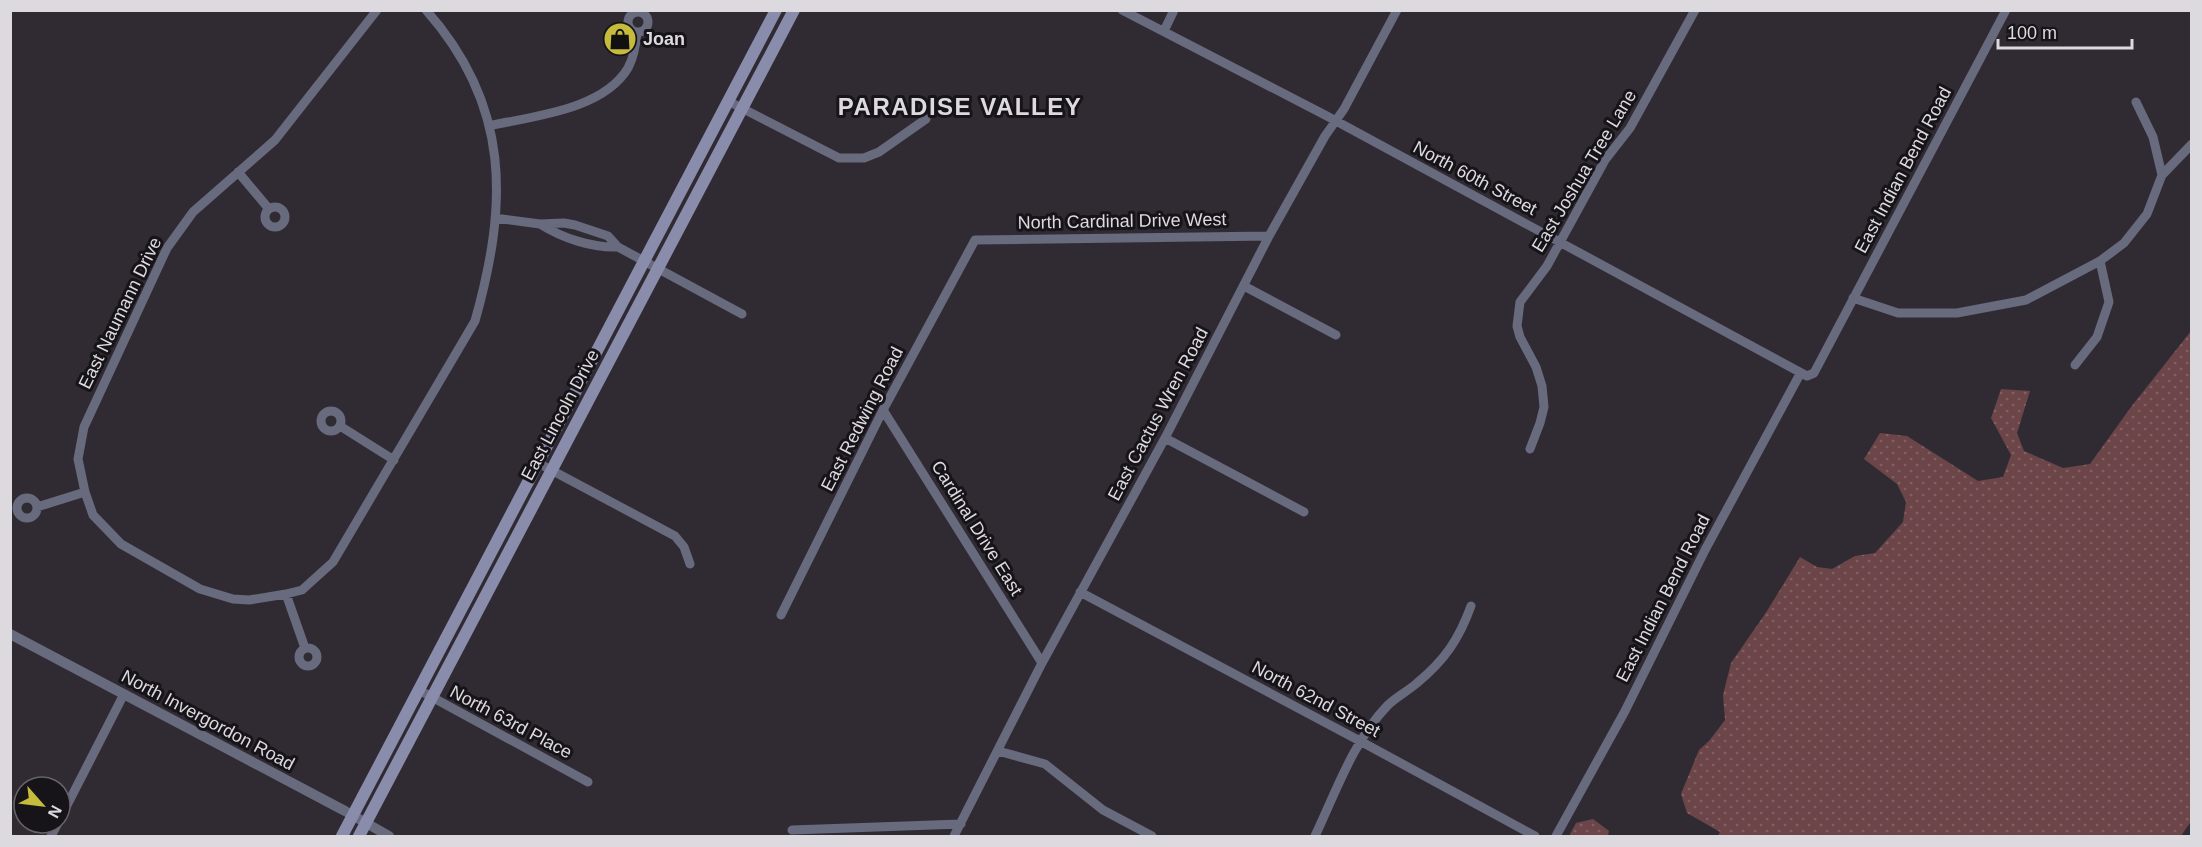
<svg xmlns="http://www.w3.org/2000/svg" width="2202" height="847" viewBox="0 0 2202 847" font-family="Arial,sans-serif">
  <defs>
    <pattern id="grass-dots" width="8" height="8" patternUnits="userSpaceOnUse" patternTransform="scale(1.5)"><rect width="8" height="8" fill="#6c4549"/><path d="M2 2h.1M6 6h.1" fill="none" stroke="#815f63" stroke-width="1.8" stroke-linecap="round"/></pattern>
  </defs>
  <rect width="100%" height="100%" fill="#302b33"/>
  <path fill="url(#grass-dots)" d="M2191,331L2192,820L2181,836H1718L1720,832L1687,813L1681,794L1699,750L1709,741L1725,720L1723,695L1731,663L1767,611L1800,557L1817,567L1832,569L1855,556L1875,553L1903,522L1906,502L1897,484L1864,459L1880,433L1907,436L1978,481L2003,477L2011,455L1991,418L2001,389L2030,391L2017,433L2024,451L2063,468L2090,464L2131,407Z
    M1593,819L1609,831L1608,836H1569L1576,823Z"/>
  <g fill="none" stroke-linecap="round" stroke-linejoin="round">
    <path stroke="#686a7e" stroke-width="9" d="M377,10L275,140L193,212L167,248L84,427L78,459L85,492L93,515L121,544L200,589L233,599L249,600L286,594L302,590L333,562L475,321C508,204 511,106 426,10
      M1122,10L1325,115L1807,376L1814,373L2006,10
      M628 22a10 10 0 1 1 20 0a10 10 0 1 1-20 0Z
      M1164,31L1174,10
      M728,101L839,158H864L879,152L926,119
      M2136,102L2153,137L2162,175
      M489,126C533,116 603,110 628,68C634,57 636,44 637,32
      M238,172L269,209
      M265 217a10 10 0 1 1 20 0a10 10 0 1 1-20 0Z
      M495,218L540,224L564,223L575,225L608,236L618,247L742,314
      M540,224C562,238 592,248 618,247
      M1244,286L1336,335
      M1853,298L1898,313H1957L2026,300L2100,261
      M2075,365L2097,337L2109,302L2100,261L2124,243L2147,214L2162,175L2192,144
      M883,410L1042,663
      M321 421a10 10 0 1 1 20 0a10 10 0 1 1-20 0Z
      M340,426L394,460
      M1165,438L1304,512
      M1530,449L1540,423L1544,407L1542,386L1536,367L1520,337L1517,326L1520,302L1547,266L1605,160L1630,128L1695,10
      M538,463L675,536L684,547L690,564
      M17 508a10 10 0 1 1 20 0a10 10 0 1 1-20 0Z
      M37,507L85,492
      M1080,592L1360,741L1535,836
      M286,594L305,648
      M781,615L883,410L975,240L1269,236
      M299 657a9 9 0 1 1 18 0a9 9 0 1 1-18 0Z
      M419,690L588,782
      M998,751L1045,764L1103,810L1152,836
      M60,819L124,694
      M792,830L961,824
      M51,836L58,823
      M954,836L1042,663L1165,438L1269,236L1325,136L1344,109L1397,10
      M1315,836C1336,792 1353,741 1388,705C1396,697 1408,691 1417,683C1445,660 1459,639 1471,606
      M1556,836L1625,711L1705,550L1800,374"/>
    <path stroke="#686a7e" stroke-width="10" d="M10,634L345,811L389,836"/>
    <path stroke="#8a8cac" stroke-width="12" d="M342,836L776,10
      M359,836L794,10"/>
  </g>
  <defs>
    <g id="shop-disc" transform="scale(1.725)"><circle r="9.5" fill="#c6bb3c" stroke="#161418"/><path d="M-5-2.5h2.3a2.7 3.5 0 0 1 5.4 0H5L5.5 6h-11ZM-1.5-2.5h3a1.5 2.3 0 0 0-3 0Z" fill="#111"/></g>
  </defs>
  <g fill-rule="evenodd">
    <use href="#shop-disc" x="620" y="39"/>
  </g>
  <g text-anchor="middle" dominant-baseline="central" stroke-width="6" stroke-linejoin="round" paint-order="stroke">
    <g font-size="18" font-weight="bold" fill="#dddadf" stroke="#161418" text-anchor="start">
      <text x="643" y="39">Joan</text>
    </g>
    <g font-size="18" fill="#dddadf" stroke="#161418">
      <text transform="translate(1903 170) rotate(-62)">East Indian Bend Road</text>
      <text transform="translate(1584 171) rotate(-59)">East Joshua Tree Lane</text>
      <text transform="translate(1475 178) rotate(28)">North 60th Street</text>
      <text transform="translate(1122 221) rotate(-1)">North Cardinal Drive West</text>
      <text transform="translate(120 313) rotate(-64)">East Naumann Drive</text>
      <text transform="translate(1158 414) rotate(-62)">East Cactus Wren Road</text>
      <text transform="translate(560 415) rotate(-62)">East Lincoln Drive</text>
      <text transform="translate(862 419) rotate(-63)">East Redwing Road</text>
      <text transform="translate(977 528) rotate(58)">Cardinal Drive East</text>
      <text transform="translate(1663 598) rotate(-63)">East Indian Bend Road</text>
      <text transform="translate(1316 699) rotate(28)">North 62nd Street</text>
      <text transform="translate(208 720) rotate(28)">North Invergordon Road</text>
      <text transform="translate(511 722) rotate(28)">North 63rd Place</text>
    </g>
    <g font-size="24" font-weight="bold" letter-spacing="1.5" fill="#dddadf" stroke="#161418">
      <text x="960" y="106">PARADISE VALLEY</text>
    </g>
  </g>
  <rect width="2202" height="847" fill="none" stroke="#dddadf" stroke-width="24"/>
  <g transform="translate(42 805) rotate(118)"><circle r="28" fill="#161418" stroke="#666368" stroke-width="1.5"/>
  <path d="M0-4.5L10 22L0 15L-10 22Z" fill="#c6bb3c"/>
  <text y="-9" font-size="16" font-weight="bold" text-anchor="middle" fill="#dddadf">N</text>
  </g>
  <path d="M1998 39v9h134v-9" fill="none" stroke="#dddadf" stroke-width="3"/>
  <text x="2007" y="39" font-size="18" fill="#dddadf" stroke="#161418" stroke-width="4.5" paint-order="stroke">100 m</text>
</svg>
